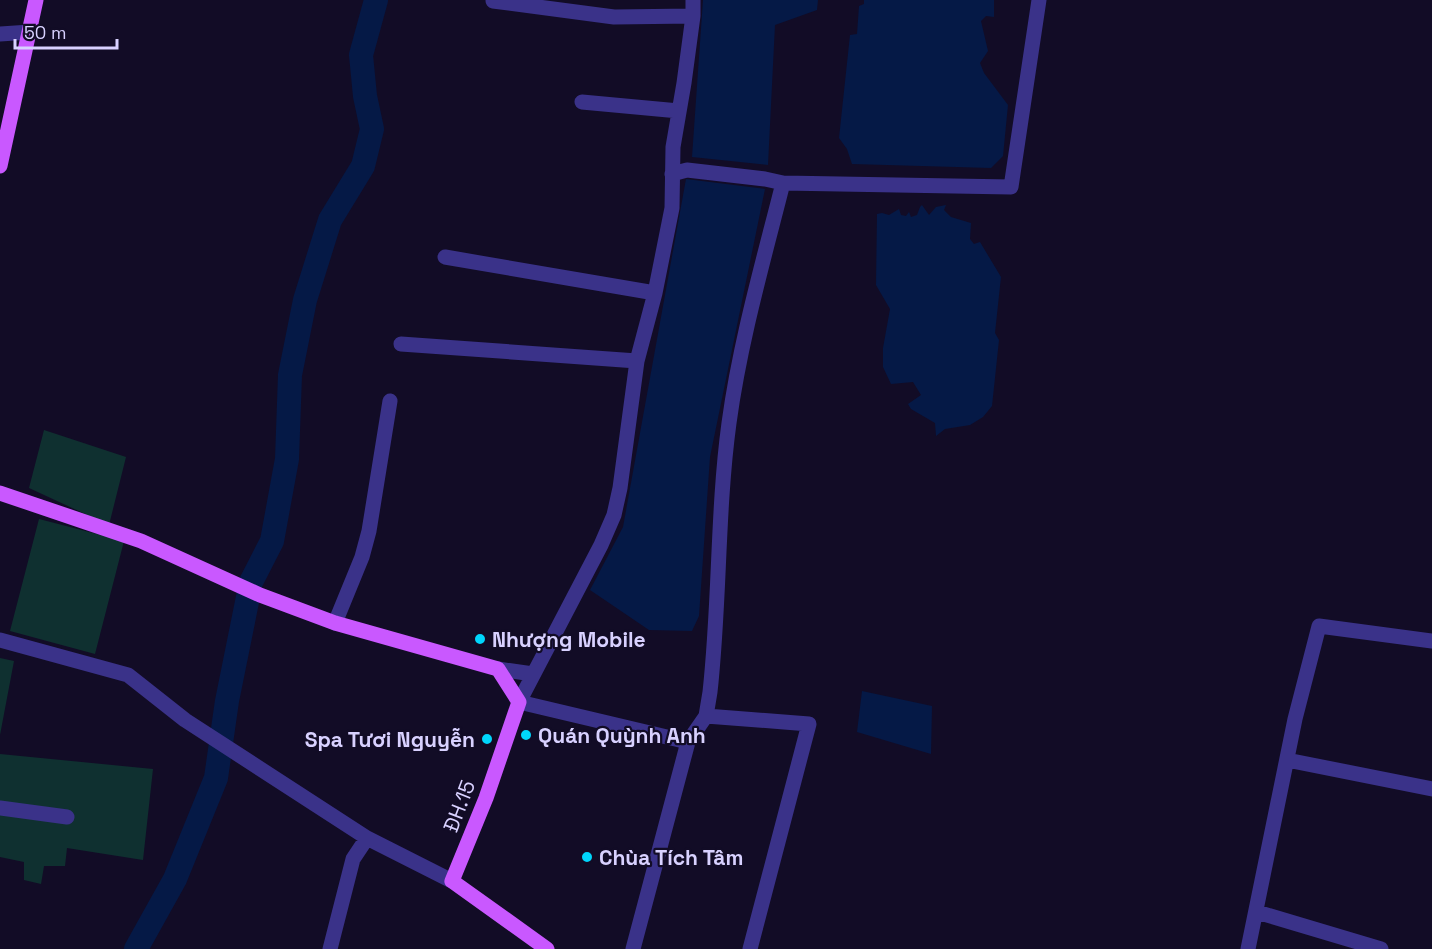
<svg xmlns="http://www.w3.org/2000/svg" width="1432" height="949" viewBox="0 0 1432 949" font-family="'Space Grotesk',sans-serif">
  <rect width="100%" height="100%" fill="#120c26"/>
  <path fill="#0f3030" d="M44,430L126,457L109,525L29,488Z
    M39,519L124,541L95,654L10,631Z
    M0,658L14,661L0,735Z
    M0,754L153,769L143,860L67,848L65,866H44L41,884L24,880V862L0,857Z"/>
  <path fill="#051946" d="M703,0H818L817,10L775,25L768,165L692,157Z
    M864,0H994V17L986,16L981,21L988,51L980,63L984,73L1008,105L1003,156L991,168L852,164L847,149L839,138L850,35L857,34L859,6L864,4Z
    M686,179L765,189L710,457L699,616L692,631L649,630L590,590L623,527Z
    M922,205L929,215L936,207L946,205L944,210L951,217L971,223L970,239L974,244L980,242L1001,277L995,333L999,340L992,406L983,417L970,425L945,429L936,436L935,423L911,409L908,404L921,395L913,382L891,384L883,367V348L890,309L876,285L877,214L882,213L889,215L899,209L901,215L906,216L909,212L911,217L917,215L920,207Z
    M862,691L932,706L931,754L857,732Z"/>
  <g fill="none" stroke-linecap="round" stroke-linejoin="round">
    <path stroke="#051946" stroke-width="24" d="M136,949L175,879L216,778L227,701L251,582L272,541L287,459L290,375L305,300L330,220L363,166L372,129L365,96L361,55L376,0"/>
    <path stroke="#3a3289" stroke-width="15" d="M493,1L614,17L693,16
      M0,34L30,32
      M582,102L679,111
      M672,174L687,170L765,179L783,183L1011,187L1039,0
      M445,257L655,293
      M401,344L637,361
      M335,623L362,557L369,531L390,401
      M0,640L128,675L185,720L367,838
      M498,669L533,674
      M706,716L809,724L750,949
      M688,742L519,702L601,545L614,515L620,488L637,361L655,293L672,208L673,147L684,83L693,16V0
      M1287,760L1432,789
      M0,808L67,817
      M1257,912L1381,949
      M330,949L353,859L367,838L452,881
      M633,949L688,742L706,716L710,692C720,602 717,512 729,423C740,342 763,262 783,183
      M1248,949L1295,719L1319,626L1432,641"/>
    <path stroke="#c958ff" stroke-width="15" d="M0,166L36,0
      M0,493L141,541L260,595L335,623L498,669L519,702L486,798L452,881L547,949"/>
  </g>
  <g fill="#00d6fc" stroke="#120c26" stroke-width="2">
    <circle cx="480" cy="639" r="6"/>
    <circle cx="526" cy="735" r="6"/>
    <circle cx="487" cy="739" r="6"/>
    <circle cx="587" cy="857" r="6"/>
  </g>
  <g text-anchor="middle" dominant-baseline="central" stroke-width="4.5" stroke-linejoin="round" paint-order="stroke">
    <g font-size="21" font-weight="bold" fill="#d8d1ff" stroke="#120c26" text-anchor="start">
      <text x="492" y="639">Nhượng Mobile</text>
      <text x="538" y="735">Quán Quỳnh Anh</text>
      <text x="475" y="739" text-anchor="end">Spa Tươi Nguyễn</text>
      <text x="599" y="857">Chùa Tích Tâm</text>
    </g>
    <g font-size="21" fill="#d8d1ff" stroke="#120c26">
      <text transform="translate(459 806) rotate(-69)">ĐH.15</text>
    </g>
  </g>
  <path d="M15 39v9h102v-9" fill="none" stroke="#d8d1ff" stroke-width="3"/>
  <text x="24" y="39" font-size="18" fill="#d8d1ff" stroke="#120c26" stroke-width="4.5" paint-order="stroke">50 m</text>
</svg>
